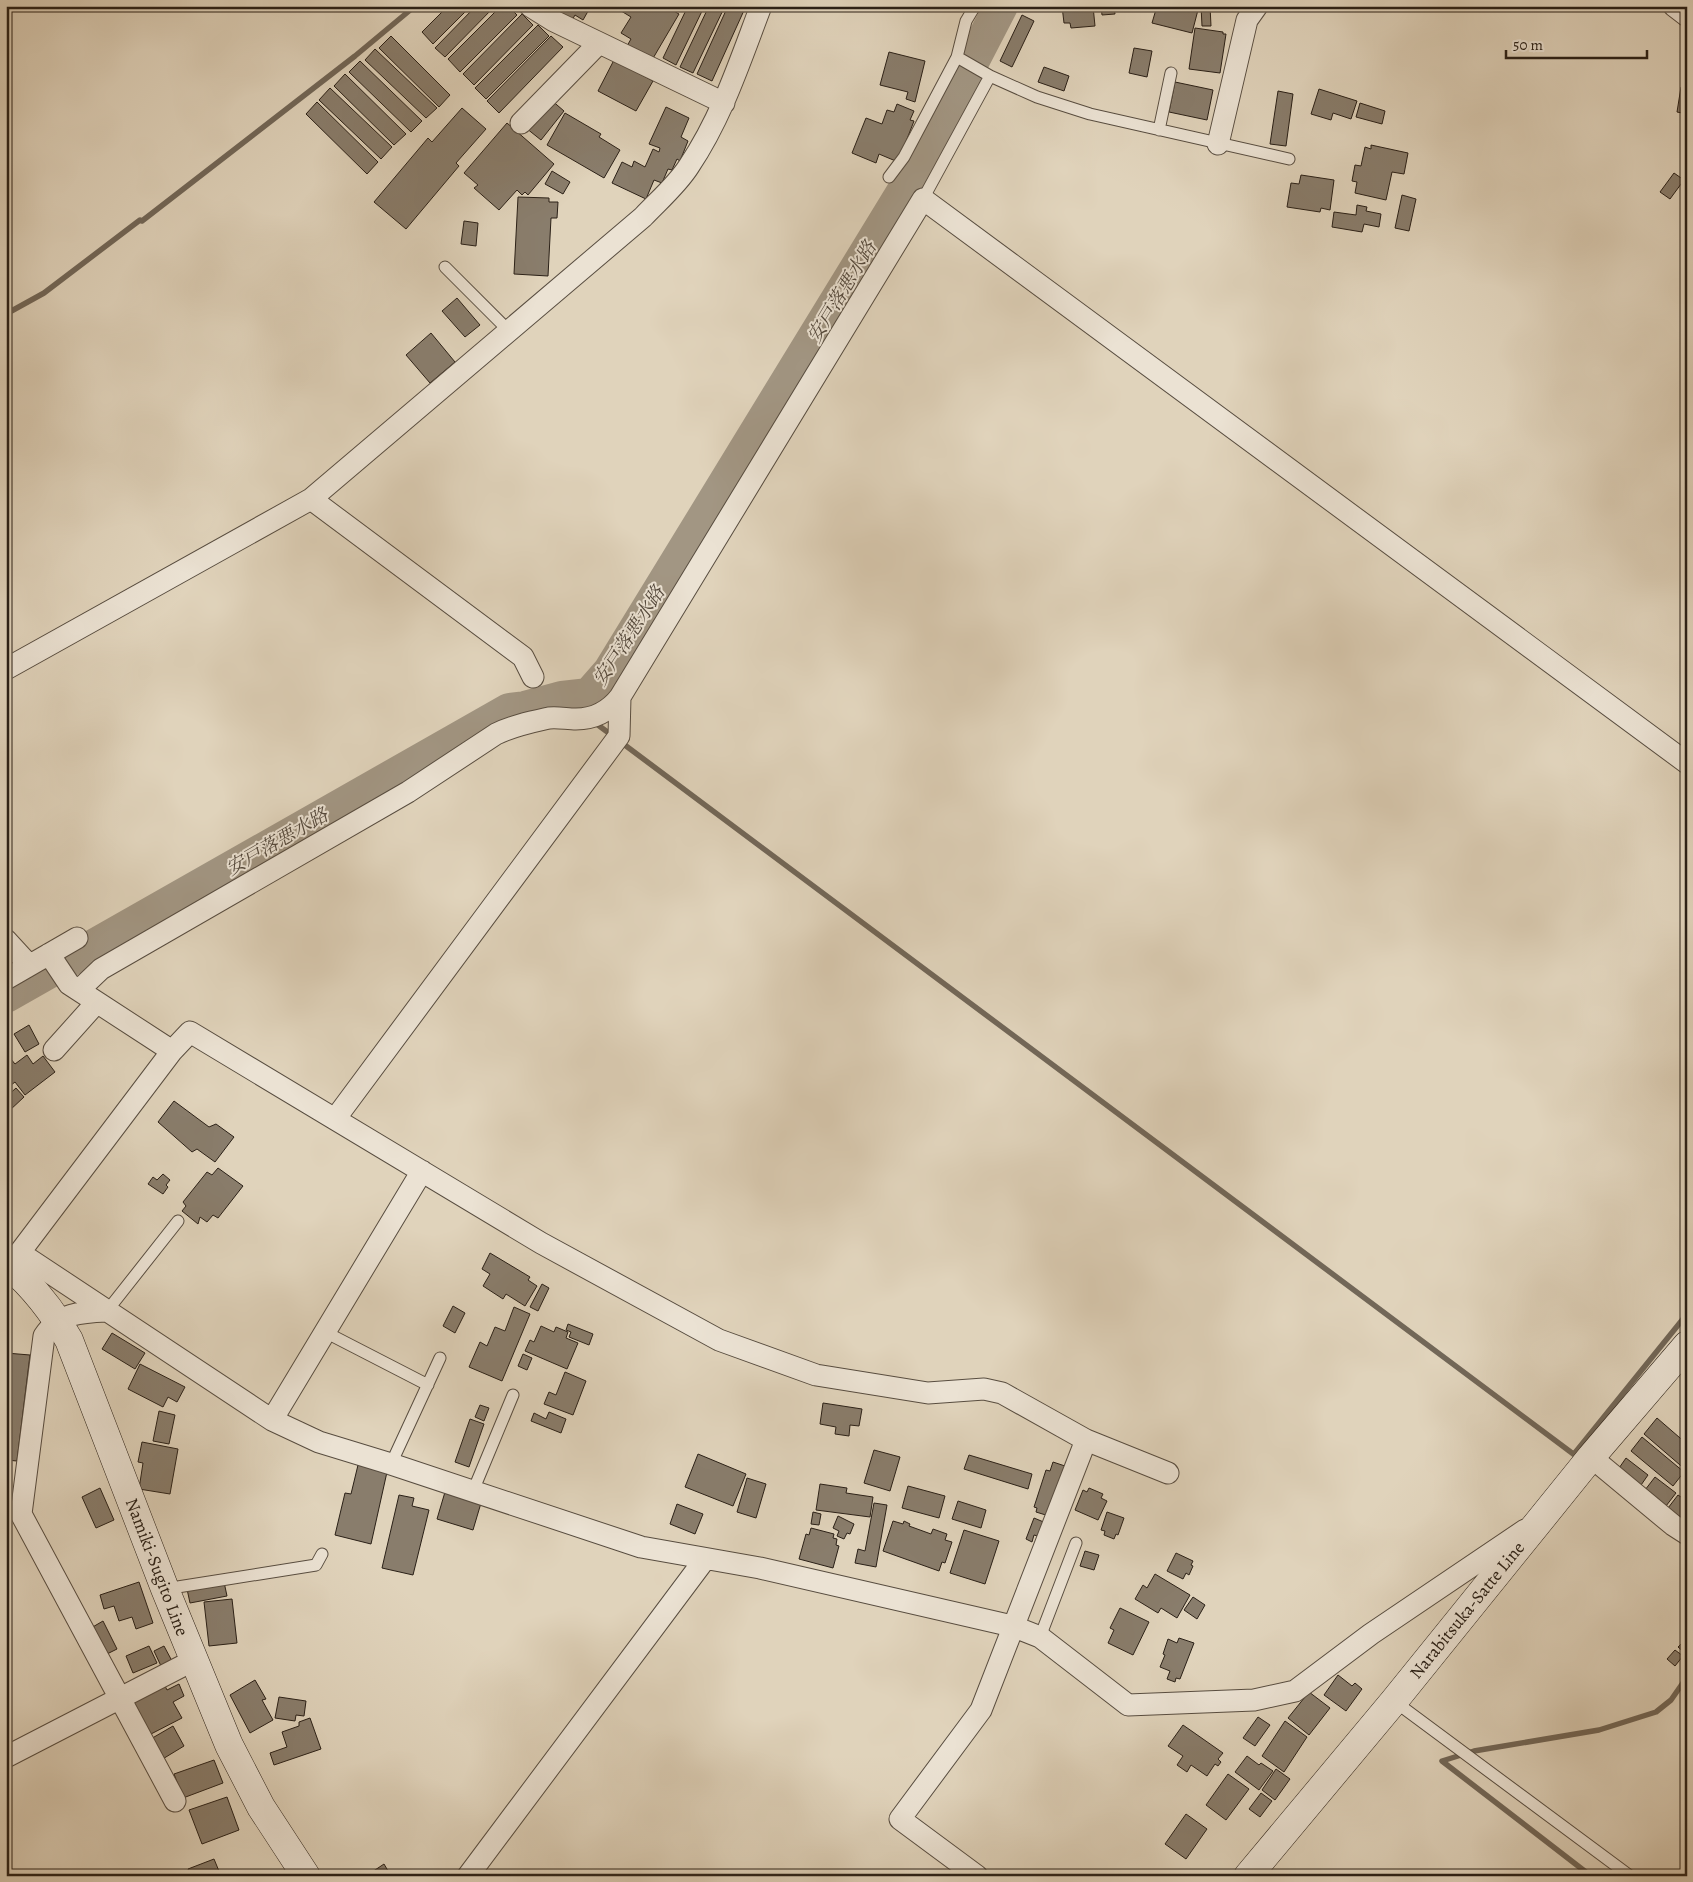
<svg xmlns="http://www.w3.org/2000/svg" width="1693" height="1882" viewBox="0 0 1693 1882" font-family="Alegreya,'Noto Serif JP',serif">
  <rect width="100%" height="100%" fill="#e0d3bb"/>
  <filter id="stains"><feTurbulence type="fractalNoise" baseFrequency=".004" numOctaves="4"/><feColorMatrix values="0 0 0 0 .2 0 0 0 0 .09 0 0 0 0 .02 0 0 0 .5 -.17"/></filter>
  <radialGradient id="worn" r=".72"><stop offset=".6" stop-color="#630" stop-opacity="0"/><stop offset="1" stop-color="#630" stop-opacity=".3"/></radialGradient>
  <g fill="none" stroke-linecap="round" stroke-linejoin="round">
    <path stroke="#726758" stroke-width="5.5" d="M6,314L44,293L140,220L142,221L355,56L415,6
      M562,698L581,712
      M594,722L1580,1459
      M1574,1454L1687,1314
      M1591,1876L1442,1761L1474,1751L1599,1730L1656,1712L1671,1700L1687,1677"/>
    <path stroke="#a29683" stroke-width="34" d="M6,996L509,710L525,708L562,698L589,695L610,671L913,176L1001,6"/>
  </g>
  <path fill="#897d6c" stroke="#2a2017" d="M448,6H471L433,44L422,32Z
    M476,6H495L445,57L435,48Z
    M501,6H508L517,15L460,72L448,59Z
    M561,6H591L583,20L575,15L571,22L556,14Z
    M613,6H665L679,14L652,60L627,46L631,39L621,33L631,17Z
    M688,6H697L703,9L676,65L663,58Z
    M709,6H725L693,73L680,67Z
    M728,6H746L712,81L697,74Z
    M1062,6H1093L1095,26L1071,28L1070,23H1064Z
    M1101,6H1114L1115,14L1102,15Z
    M1157,6H1199L1192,33L1152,23Z
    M1201,6H1210L1211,26H1202Z
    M522,14L533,25L474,85L463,74Z
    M1022,15L1034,21L1012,67L1000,61Z
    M538,25L549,36L486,99L475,88Z
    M1195,28L1223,32V34H1226L1220,73L1189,69Z
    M391,36L450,95L439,107L379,48Z
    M551,36L563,47L499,113L487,101Z
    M1134,48L1152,51L1147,77L1129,73Z
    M375,49L437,108L426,118L365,60Z
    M889,52L925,61L915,102L906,99L908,92L880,85Z
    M614,60L653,81L636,111L598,91Z
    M360,61L422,121L411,132L349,72Z
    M1044,67L1069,76L1064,91L1038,82Z
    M345,74L406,134L394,145L334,86Z
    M1175,82L1213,90L1207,120L1169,112Z
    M1681,87L1687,88V114L1677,112Z
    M330,88L392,147L381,159L319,100Z
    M1319,89L1357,101L1351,119L1333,113L1331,120L1311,114Z
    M1278,91L1293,94L1286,146L1270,144Z
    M550,99L564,111L541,140L526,128Z
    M317,102L378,162L367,174L306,114Z
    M1360,103L1385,111L1382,124L1356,117Z
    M897,104L914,111L910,120L914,121L898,162L879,154L876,163L852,153L866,118L882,124L887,110L894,112Z
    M666,107L689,118L681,137L688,141L680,161L677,159L672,170L668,169L662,183L654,180L646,199L612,183L622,162L632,167L634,161L645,167L653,149L659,152L660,148L649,144Z
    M462,108L486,129L456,163L459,166L406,229L374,202L428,138L432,142Z
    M565,113L601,134L599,137L620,150L604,178L547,145Z
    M507,123L554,164L528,195L525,192L522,195L517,190L499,210L474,188L478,185L464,173Z
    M1371,145L1408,153L1404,174L1392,172L1386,200L1355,193L1357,182L1352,181L1355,165L1361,166L1365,147L1371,149Z
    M552,171L570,182L563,194L545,184Z
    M1674,173L1684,180L1670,199L1660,192Z
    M1301,175L1334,180L1330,210L1321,208L1320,212L1287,207L1291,183L1299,184Z
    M1402,195L1416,199L1409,231L1395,228Z
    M518,197L549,198V202H558L557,218H551L548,276L514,274Z
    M1357,205L1367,207L1366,211L1381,214L1379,227L1364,224L1362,232L1332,227L1334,212L1356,215Z
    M464,221L478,223L476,246L461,244Z
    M457,298L480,325L465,337L442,311Z
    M431,333L455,362L430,383L406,355Z
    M29,1025L39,1044L25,1052L14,1034Z
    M6,1053L15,1064L27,1055L33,1064L43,1056L55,1072L25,1095L15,1082L6,1089Z
    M16,1088L24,1097L9,1111L6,1107V1097Z
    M174,1101L209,1127L216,1124L234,1137L215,1162L197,1149L192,1152L158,1122Z
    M218,1168L243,1186L218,1218L213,1215L207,1222L200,1217L198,1224L182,1211L186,1206L183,1202L207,1172L212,1175Z
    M163,1174L170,1180L166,1185L168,1187L163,1194L148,1184L153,1177L157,1180Z
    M490,1253L530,1277L528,1280L537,1286L525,1306L506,1294L503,1299L483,1286L490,1274L482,1269Z
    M542,1284L549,1288L538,1311L530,1307Z
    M453,1306L465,1313L455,1333L443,1326Z
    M514,1307L530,1314L502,1381L469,1367L480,1342L487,1346L495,1327L505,1331Z
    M568,1324L593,1334L589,1345L569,1337L571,1332L566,1330Z
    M541,1326L554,1332L556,1327L568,1332L566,1338L578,1343L567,1369L525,1351L530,1340L534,1342Z
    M112,1333L145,1353L135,1369L102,1349Z
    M6,1353L30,1355L17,1461L6,1460Z
    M523,1354L532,1358L527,1370L518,1366Z
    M140,1364L185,1387L177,1402L168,1397L163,1407L128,1389Z
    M565,1372L586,1381L573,1415L544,1404L549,1392L556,1395Z
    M823,1403L862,1409L859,1426L850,1425L849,1436L835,1434L836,1427L820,1424Z
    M480,1405L489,1408L484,1421L475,1417Z
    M159,1411L175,1415L169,1444L153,1441Z
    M549,1412L566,1419L561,1433L531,1421L534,1413L546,1419Z
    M1657,1418L1687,1444V1471L1644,1434Z
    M470,1419L484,1424L469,1467L455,1462Z
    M1642,1437L1684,1472L1673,1486L1631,1451Z
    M142,1442L178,1449L170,1494L139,1489L143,1463L138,1462Z
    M874,1450L900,1457L890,1491L864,1483Z
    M698,1454L746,1474L733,1506L685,1487Z
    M969,1455L1032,1474L1028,1489L964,1469Z
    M1626,1458L1648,1475L1639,1488L1617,1471Z
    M1053,1462L1065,1466L1049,1516L1036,1512L1037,1508L1034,1507L1046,1470L1050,1471Z
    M358,1465L387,1472L371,1544L335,1535L345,1493L351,1494Z
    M1655,1477L1676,1493L1666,1506L1645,1490Z
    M747,1478L766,1484L756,1518L737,1512Z
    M820,1484L847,1488L846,1493L873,1497L870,1517L816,1510Z
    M908,1486L945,1496L939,1518L902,1508Z
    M100,1488L114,1520L96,1528L82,1497Z
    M1089,1488L1103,1494L1101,1498L1107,1501L1098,1520L1075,1510L1083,1490L1087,1492Z
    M445,1492L481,1503L473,1530L437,1519Z
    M399,1495L414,1498L412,1506L429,1510L413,1575L382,1568Z
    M1678,1495L1687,1501V1523L1668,1508Z
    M958,1501L986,1510L981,1528L952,1519Z
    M874,1503L887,1505L876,1567L855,1563L858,1549L865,1551Z
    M677,1504L703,1514L695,1534L670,1524Z
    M813,1512L821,1514L819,1525L811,1524Z
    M1107,1512L1124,1518L1118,1535L1116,1534L1114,1539L1104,1535L1105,1531L1101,1530Z
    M838,1516L854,1524L850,1534L847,1533L844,1539L837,1536L839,1531L833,1528Z
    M1034,1518L1046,1523L1041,1537L1034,1535L1032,1542L1026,1539Z
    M893,1521L903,1524L904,1521L910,1524L909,1526L931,1534L933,1529L947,1534L945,1540L952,1542L945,1563L942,1562L939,1571L883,1551Z
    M811,1528L834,1534L833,1538L837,1539L836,1545L839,1546L833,1568L799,1559L806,1534L809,1535Z
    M964,1530L999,1541L985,1584L950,1573Z
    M1085,1551L1099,1555L1094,1570L1080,1566Z
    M1176,1553L1193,1561L1191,1565L1193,1566L1189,1575L1186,1573L1183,1579L1167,1571Z
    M1155,1574L1190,1595L1177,1618L1161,1608L1158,1613L1135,1599L1143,1585L1147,1588Z
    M139,1582L153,1623L136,1629L132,1617L119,1621L114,1606L104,1609L100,1595Z
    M224,1582L227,1596L190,1603L187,1589Z
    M1193,1597L1205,1605L1197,1619L1184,1610Z
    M232,1599L237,1643L209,1646L204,1602Z
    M1120,1608L1149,1622L1133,1655L1108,1643L1114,1630L1110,1628Z
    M103,1621L117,1649L105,1655L91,1628Z
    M1179,1638L1194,1643L1180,1679L1176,1678L1175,1682L1167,1679L1170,1671L1160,1667L1165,1655L1163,1654L1168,1639L1177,1643Z
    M1685,1640L1687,1642L1686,1654L1678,1647Z
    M149,1646L157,1663L133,1673L126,1656Z
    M164,1646L172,1661L161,1666L154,1651Z
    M1675,1650L1683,1656L1675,1666L1667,1659Z
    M1338,1675L1352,1686L1355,1683L1362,1689L1346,1711L1324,1695Z
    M255,1680L266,1699L262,1700L273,1720L250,1733L230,1695Z
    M163,1682L167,1690L179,1684L184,1696L173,1702L182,1718L149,1735L131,1699Z
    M1309,1692L1330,1708L1309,1735L1288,1718Z
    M279,1697L306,1701L304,1716L296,1715L295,1721L275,1718Z
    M1258,1717L1270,1725L1255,1746L1243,1738Z
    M310,1718L321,1749L274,1765L270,1753L287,1747L282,1732L299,1726V1722Z
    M1285,1721L1307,1737L1284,1772L1262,1756Z
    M1183,1725L1223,1753L1218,1759L1221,1762L1218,1766L1215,1764L1207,1776L1191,1765L1187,1772L1177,1765L1183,1756L1168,1746Z
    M173,1726L184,1746L161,1760L149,1740Z
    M1247,1756L1259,1765L1261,1763L1273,1771L1259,1790L1235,1772Z
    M214,1760L223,1783L183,1798L174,1774Z
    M1276,1769L1290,1779L1275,1800L1262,1790Z
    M1228,1774L1249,1789L1226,1820L1206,1805Z
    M1261,1793L1272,1801L1260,1817L1249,1809Z
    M227,1797L239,1830L202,1844L189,1810Z
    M1186,1814L1207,1829L1186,1859L1165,1844Z
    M214,1859L221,1876H191L188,1869Z
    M384,1864L391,1876H366Z"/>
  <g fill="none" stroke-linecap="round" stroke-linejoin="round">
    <g stroke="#584d40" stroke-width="13">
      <path id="service" d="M990,76L1037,97L1090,114L1289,159
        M1159,130L1171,73
        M889,177L904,157L957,57
        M923,199L990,76L957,57L966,21L975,6
        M445,267L509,331
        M107,1311L178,1221
        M325,1332L428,1385
        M391,1464L440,1358
        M473,1491L513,1395
        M165,1589L316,1565L322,1554
        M1040,1637L1076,1543
        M1394,1701L1630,1876"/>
    </g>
    <g stroke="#584d40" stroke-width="23">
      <path id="minor" d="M530,6L554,21L724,103
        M1674,6L1687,16
        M521,123L599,43
        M1218,144L1247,20L1257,6
        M311,499L523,657L533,677
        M6,669L311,499L643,217C658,201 677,185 689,166C722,117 740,61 761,6
        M6,940L29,965
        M49,954L69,984L172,1051
        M6,979L77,938
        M79,990L101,969L408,792L496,734C512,726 531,722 549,718C558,717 567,719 576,719C594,719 609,711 620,697L923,199L1687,763
        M54,1050L97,1002
        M335,1119L619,736L620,697
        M20,1253L272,1420L319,1442L391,1464L641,1547L760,1568L1012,1626L1040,1637L1128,1705L1254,1700L1295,1691L1371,1634L1525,1530
        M11,1264L172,1051L190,1032L541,1243L719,1340L816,1375L928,1393L984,1389L1002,1393L1086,1440L1168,1473
        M107,1311C81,1312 59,1313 44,1336L21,1514L175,1801
        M272,1420L422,1171
        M1591,1457L1673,1525L1687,1534
        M6,1757L194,1660
        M468,1876L705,1559
        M977,1876L900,1819L981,1710L1086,1440"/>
    </g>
    <g stroke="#2a2017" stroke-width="29">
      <path id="secondary" d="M6,1263C32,1285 52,1310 69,1340L165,1589L229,1745L261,1807L306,1876
        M1248,1876L1394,1701L1591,1457L1687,1345"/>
    </g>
    <use href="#service" stroke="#ebe2d3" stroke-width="11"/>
    <use href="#minor" stroke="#ebe2d3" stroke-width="21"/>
    <use href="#secondary" stroke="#ebe2d3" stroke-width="28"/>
  </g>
  <g text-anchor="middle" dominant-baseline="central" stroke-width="4" stroke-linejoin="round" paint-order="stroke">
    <g font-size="18" fill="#2a2017" stroke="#ebe2d3">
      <text transform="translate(157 1567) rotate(69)">Namiki-Sugito Line</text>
      <text transform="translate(1467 1610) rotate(-51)">Narabitsuka-Satte Line</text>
    </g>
    <g font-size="19" font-style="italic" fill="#54493d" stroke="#ebe2d3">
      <text transform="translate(842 292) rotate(-59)">安戸落悪水路</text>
      <text transform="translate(629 636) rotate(-57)">安戸落悪水路</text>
      <text transform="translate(277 842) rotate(-30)">安戸落悪水路</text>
    </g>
  </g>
  <rect width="1693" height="1882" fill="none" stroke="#e0d3bb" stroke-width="25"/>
  <rect x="8" y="8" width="1678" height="1867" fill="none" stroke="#2a2017" stroke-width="2.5"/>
  <rect x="12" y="12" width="1668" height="1857" fill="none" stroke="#2a2017"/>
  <path d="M1506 50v8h141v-8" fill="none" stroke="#2a2017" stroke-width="2.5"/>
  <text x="1513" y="50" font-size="15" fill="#2a2017" stroke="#ebe2d3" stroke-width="4" paint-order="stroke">50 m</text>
  <rect width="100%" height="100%" filter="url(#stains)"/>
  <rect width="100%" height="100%" fill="url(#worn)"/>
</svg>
